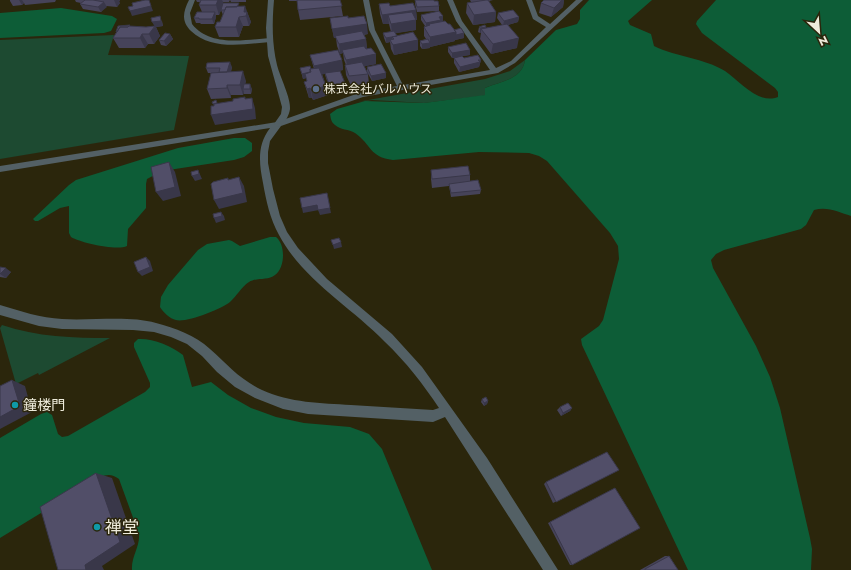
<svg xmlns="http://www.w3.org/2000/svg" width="851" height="570" viewBox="0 0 851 570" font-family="Jost,'Noto Sans JP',sans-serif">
  <rect width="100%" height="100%" fill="#2b260c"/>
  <path fill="#1d4a31" d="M114,35L108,55L189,56L174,130L0,159V40Z
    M525,60C522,80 501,81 485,88V95L482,96L424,103L372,100L357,102L485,79L510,71Z
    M2,325C37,337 74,338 110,338L39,375L38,373L16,384L0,328Z"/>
  <path fill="#0d5d37" d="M589,0H652L628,21L630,25L651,34L654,46C676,57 704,58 725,71C740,81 758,105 778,97V92L775,88L702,33L696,24L697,21L716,0H851V216C839,212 827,206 814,210L806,225L801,229L724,250L716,254L711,260L713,268L756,346L770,377L780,408L810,538L812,549L811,570H688L582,345L581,339L599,326L603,320L619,259L618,246L610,233L547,161L539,156L529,153L479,152L393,160C369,157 372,145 355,133C349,129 340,130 335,125C331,122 331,119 330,114L337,109L365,101L424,103L485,95V88C501,81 522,80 525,60L556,30L577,24L580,19V10Z
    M61,8L112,16L117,19L111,31L104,33L0,38V13Z
    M234,138H245L252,143V151L244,157L234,160L162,171L147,179L146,184V208L128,229L127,246C117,251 81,243 71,237L69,233V206L60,208L38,221H35L33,219L69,185L76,180L178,148Z
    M270,237H276C286,245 285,268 275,275C268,281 257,277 249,282C241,287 237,296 230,302C222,309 186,323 176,320C170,319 163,312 160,307L161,297L168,285L198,250L207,244L229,240L232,241L240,246Z
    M138,339C152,338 172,346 183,355L192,387L211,382L228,395L251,408L276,417L304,423L350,427L369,434L382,449L432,570H132C131,557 140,547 139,534L119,479C112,474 108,474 100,477L0,538V438L41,414L47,412L52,415L58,434L62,437L68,436L145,392L150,387V383L134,347V343Z"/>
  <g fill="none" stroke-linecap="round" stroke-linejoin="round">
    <path fill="#536065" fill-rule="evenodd" d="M189,0H195L190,13L192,24C210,47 245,40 270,38L273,40L270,42C245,44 212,51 191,31C181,21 183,12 189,0Z
      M363,0H369L375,30L403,85L490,70L456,21L447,0H453L462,21L496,68L511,61L546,27L533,19L526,0H532L538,16L550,24L576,0H583L515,63L498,73L363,97L281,126L270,141L268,152V163L273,189L280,216L287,232L298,248L327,279L392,334L422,367L487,458L558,570H543L445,417L433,422L308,414L283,409L255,398L235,387L217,372L202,356L187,344L171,337L154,332L133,330L62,329L39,326L0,315V305C20,311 41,318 62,319C91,321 129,315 156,323C175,328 195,335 210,349C228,365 239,379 262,390C290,403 321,403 351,405C378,407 406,408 433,410L439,408C423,384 406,362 385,342C350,306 303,280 279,235C270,219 266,200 263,183C259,163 257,145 270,128L0,172V166L277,122L359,93L397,86L369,30Z"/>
    <path fill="#536065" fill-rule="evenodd" d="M268,0H274C272,22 272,44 277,65C280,77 291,98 290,109C289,116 284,125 278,127L274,124L281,114L282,107L268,56L266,28Z"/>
  </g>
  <path fill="#464359" d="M10,0H56L55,2L25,5L24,3L22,5L13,6L10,1Z
    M75,0H120L119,2L120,3L117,7L106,6L101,12L83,9L80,4L81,3L76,2Z
    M196,0H230L229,2H223V3L240,6L247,12L251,22L249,26H243L239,37H219L215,27L220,22L223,15L221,10L219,15H216V17L214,24H201L200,23H196L194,18L202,12L199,5L200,2H197Z
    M230,0H246V2H231Z
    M289,0H340L343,16L300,20L298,10L297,1H289Z
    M415,0L434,1L439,6V11L417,12L415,4Z
    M470,0H493L489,1L496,12L495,22L473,25L466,13L467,3L471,2Z
    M544,0H564L563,7L551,17L539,13L541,3Z
    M379,4L416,10L417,20H415L416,30L395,33L397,36L418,50L394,55L391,49L390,42L386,43L384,38L383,33L391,32L389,24H383L380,14Z
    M498,13L519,17L518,22L508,25L517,48L491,54L480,39L481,33H480L478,32L479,27H486V28L502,25L497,18Z
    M421,15L443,16V21L454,30L464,33V38L455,40V41L430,47V45V48L422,49L420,46V41L426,39L424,36V27L425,26L421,20Z
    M330,18H348L368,34L364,35L366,39L367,49L376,64L364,66L368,74L369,84L351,86L346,75L345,65H346L344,60L343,53L340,54L337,46L336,38H334Z
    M162,21L163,26L156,27L160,36L154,44H148L145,48H119L113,38L116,33V32L130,25V26L146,27L154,26Z
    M170,34L173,39L166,46L161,45L159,40Z
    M448,47L470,55L462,56L464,58L481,60L479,67L459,72L454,63V58H452L448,52Z
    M310,55L342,60L343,70L331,72L345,83L346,88L331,92L326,78L325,74H322L326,86L328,95L313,100L312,98H309L304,82L307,81L306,78L303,79L300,68L311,69H314Z
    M232,67L231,72L246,81L245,84L252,89L251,94H244V92L243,95H231V98L211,99L207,89L211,73H208L206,68Z
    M367,67L386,78L372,81L367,72Z
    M431,170L470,175V181L481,190L480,194L451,197L449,186L432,188L431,179Z
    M0,267L11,272L6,278L0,277Z
    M482,399L488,401L487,404L484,406L481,402Z
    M560,407L572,408L570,411L561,416L557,410Z
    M619,470L553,503L544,484L546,482Z
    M615,488L572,565H570L548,523Z
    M665,556H669L678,570H640Z"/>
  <path fill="#393749" d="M19,0H22L24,3L22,5Z
    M114,0H120L119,2L120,3L117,7Z
    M149,0L153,11L132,16L130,11Z
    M218,0H222L224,4L219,15L216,5Z
    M562,0H564L563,7L551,17L554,8Z
    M104,2L107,7L101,12L98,7Z
    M245,6L251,22L249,26L246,16L244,12Z
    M416,10L417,20L391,23L388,15L389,24H383L382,15Z
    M215,12L216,17L214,24L212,19Z
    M496,12L495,22L473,25L474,15Z
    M160,16L163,26L156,27L160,36L154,44L149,34L155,27L152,22Z
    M443,16V21L430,25L429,24V27L426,28V23L439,17Z
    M239,17L243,26L239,37L236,27Z
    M519,17L518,22L503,26L504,21Z
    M416,20V30L392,34L391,24Z
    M367,24L368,34L336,38L335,36L336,38H334L332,29Z
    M486,27V32L481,29V33H480V28Z
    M456,32L464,33V38L455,40V41L430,47V37Z
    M142,34L148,44L145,48L140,38Z
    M170,34L173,39L166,46L164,41Z
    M392,37L393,42L390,40V42L386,43V38Z
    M519,38L517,48L491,54L493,44Z
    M366,39L367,49L343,53L342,50L343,53L340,54L339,44Z
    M418,40V50L394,55L393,45Z
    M430,43V48L422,49V44Z
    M470,50V55L452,58V53Z
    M376,54V64L348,70L346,60Z
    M342,60L343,70L316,76L314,66Z
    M481,60L479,67L459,72L460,67Z
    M230,62L232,67L229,77L227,72Z
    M243,71L246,81L244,89H243L244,92L243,95L240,85Z
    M310,72L311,77L305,74L306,78L303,79L302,74Z
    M386,73V78L372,81L371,76Z
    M345,83L346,88L331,92L330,87Z
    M250,84L252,89L251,94L250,89Z
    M227,85L231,95V98L227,88Z
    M326,86L328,95L313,100L311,90Z
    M310,88L312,98H309L307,89Z
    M252,98L255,108L256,119L215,125L211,115Z
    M169,162L175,172L181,196L163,201L156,192Z
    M198,170L202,179L195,181L192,176Z
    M239,177L244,186L247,202L219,209L214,200Z
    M327,193L331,213L320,215L318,210Z
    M317,205L319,210L303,213L302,208Z
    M221,212L224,216L225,220L216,223L214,218Z
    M341,242L342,247L334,249L333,245Z
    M146,257L150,261L153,271L142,276L138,272Z
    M6,268L11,272L6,278L0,274Z
    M12,380L25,386L32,412L0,429V417Z
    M488,401L487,404L484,406V403Z
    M572,408L570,411L561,416L563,413Z
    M96,473L112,478L135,544L102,566L104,570H86L85,565Z"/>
  <path fill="#514e68" stroke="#393749" d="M85,0H93L104,2L98,7L80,4Z
    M145,0H149L151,6L130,11L128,7L133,6L132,3Z
    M201,0H218L216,5H199Z
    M297,0H340L342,6L298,10Z
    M415,0H434V1H438L439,6L417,7Z
    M486,0H488L496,12L474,15L467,3Z
    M544,0H562L554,8L541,3Z
    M223,3H239L237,7H226L225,10H221Z
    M389,3L390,6L413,3L416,10L382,15L379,4Z
    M245,6L244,12H247L246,16L239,17L236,27H215L217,22H220L226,7Z
    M513,10L519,17L504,21L498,13Z
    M439,11L443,16L439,17L441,20L426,23L421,15Z
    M197,12H215L212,19H199V18H194Z
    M412,12L416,20L391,24L388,15Z
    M160,16L161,21L152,22L151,18Z
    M348,16V18L364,16L367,24L332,29L330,18Z
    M445,21L448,24H450L456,32L430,37L424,27L430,25L429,24Z
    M507,24L519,38L493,44L481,29Z
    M130,25L128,27H120L117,32H116L118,26Z
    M485,25L486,27L480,28L479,27Z
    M129,26L146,27L155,26L149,34H142L140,38H113L120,27H128Z
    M461,28L464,33L456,35V32L454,30Z
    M362,31L366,39L339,44L335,36Z
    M394,31L397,36L386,38L383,33Z
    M413,32L418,40L393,45L390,40L394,39L392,37Z
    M165,33L170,34L164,41L159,40Z
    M428,39L430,43L422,44L420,41Z
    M466,43L470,50L452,53L448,47Z
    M364,46L366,49L371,48L376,54L346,60L342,50Z
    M338,50L342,60L314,66L310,55Z
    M478,55L481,60H478L480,62L460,67L454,58L462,56L464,58Z
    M230,62L227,72H219L220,68H206L207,63Z
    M362,62L368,74L349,76L345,65Z
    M381,64L386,73L371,76L367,67Z
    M310,66L311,69H310V72L302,74L300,68Z
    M319,68L326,86L311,90L310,88L307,89L304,82L307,81L305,74L311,72L310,69Z
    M243,71L240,85H227V88L207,89L211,73Z
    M340,71L345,83L330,87L325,73Z
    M244,84H250V89H243Z
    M245,97V99L252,98L253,109L211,115V106H214V104L233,101V99Z
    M216,100L217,103L213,104L212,102Z
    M169,162L175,187L156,192L151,167Z
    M468,166L470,175L432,179L431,170Z
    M198,170L199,174L192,176L191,172Z
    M239,177L243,193L214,200L211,184L213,182L228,178V180Z
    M478,180L481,190L451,193L449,184Z
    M327,193L330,208L318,210L317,205L302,208L300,198Z
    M221,212L222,216L214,218L213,214Z
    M339,238L341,242L333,245L331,240Z
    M146,257L150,267L138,272L134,262Z
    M0,267L6,268L0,274Z
    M12,380L20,406L0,417V386Z
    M486,397L488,401L484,403L482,399Z
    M568,403L572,408L563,413L560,407Z
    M607,452L619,470L556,502L546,482Z
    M96,473L120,542L85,565L86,570H58L40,507Z
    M615,488L640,528L572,565L550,522Z
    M669,556L678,570H645V569Z"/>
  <circle fill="#5c6f8a" stroke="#2b260c" stroke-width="1.5" cx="316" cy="89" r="4"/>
  <g fill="#0f9aa8" stroke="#2b260c" stroke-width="1.5">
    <circle cx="15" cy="405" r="4"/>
    <circle cx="97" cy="527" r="4"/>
  </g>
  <g text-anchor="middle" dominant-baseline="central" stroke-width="3" stroke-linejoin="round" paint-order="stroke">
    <g font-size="12" fill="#eeebdb" stroke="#2b260c" text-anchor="start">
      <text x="324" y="89">株式会社バルハウス</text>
    </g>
    <g font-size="14" fill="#eeebdb" stroke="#2b260c" text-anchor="start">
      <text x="23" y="405">鐘楼門</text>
    </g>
    <g font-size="17" fill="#eeebdb" stroke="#2b260c" text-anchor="start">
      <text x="105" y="527">禅堂</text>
    </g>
  </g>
  <g transform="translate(819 32) rotate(154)" stroke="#2b260c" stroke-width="3" paint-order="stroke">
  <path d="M0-3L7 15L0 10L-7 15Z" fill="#eeebdb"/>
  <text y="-6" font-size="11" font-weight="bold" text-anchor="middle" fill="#eeebdb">N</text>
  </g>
</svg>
